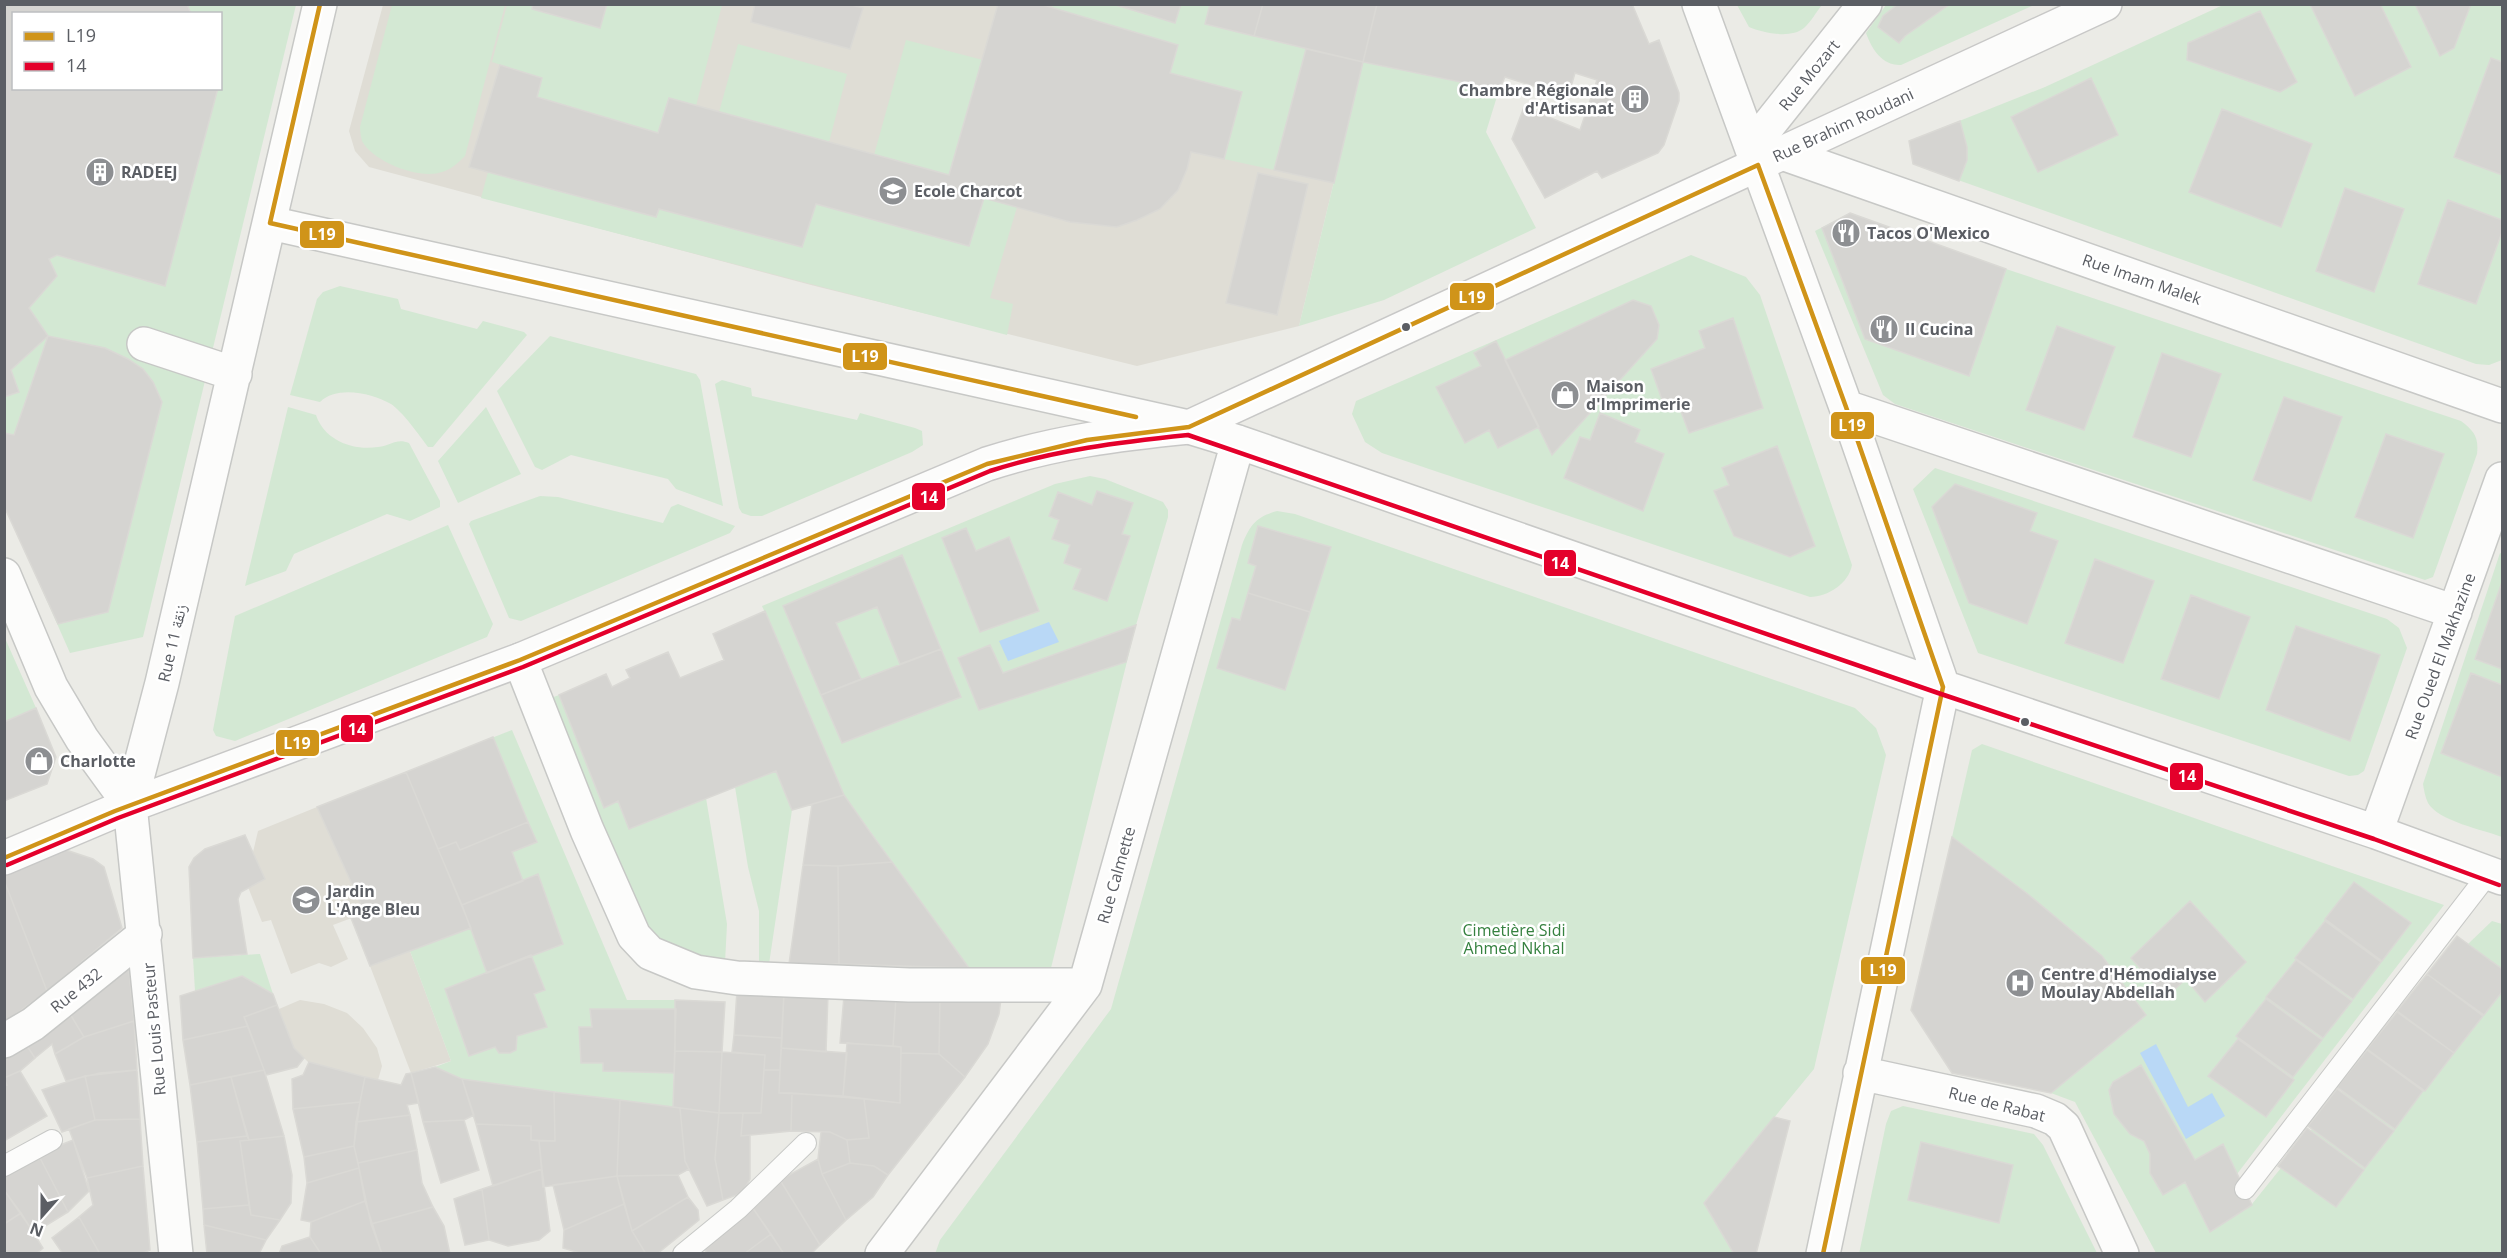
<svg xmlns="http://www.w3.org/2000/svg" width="2507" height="1258" viewBox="0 0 2507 1258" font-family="'Open Sans','Noto Naskh Arabic',sans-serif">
  <rect width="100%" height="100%" fill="#ebebe6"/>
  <path fill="#dfddd5" d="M383,5H1210L1205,24L1363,62L1299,326L1137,366L811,285L369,167L355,151L349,131Z
    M317,807L365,913L333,925L348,959L331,967L319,963L291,974L271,920L262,922L248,887L265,879L253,852L258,831Z
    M410,951L451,1061L411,1073L370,966Z
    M300,1000L324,1004L347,1013L363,1028L377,1048L382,1066L378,1080L311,1065L294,1048L279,1009Z"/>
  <path fill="#d3e8d3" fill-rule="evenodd" d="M4,5H296L143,637L70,653L5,506ZM14,14H220V88H14Z
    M392,5H505L465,156C458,163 452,169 442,172C420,180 373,162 362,141C361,137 360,131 360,127Z
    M507,5H722L696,106L669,98L658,133L537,97L542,78L492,62Z
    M1053,5H1113L1175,23L1181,5H1210L1205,24L1306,49L1274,170L1224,159L1242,92L1170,73L1052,8Z
    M1737,5H1822C1816,12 1811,22 1804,28C1791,39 1763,33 1749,27Z
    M1886,5H2034L1901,65C1883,66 1872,50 1866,33Z
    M2223,5H2502V360L2489,365L2476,364L1913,164L1909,141L2045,87Z
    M906,40L983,60L949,175L874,155Z
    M738,44L847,74L829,142L719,112Z
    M1363,62L1499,90L1486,132L1536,228L1384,300L1299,326Z
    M488,172L656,217L659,209L801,247L816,204L984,198L1017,207L990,298L1013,304L1007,335L481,198Z
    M1850,213L2006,269L2461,421C2474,431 2479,437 2477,454L2433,577L2425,580L1895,404L1883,395L1815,231Z
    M1691,255L1746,277L1760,295L1852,565C1849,583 1828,597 1810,597L1432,470L1382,453L1365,442L1352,414L1356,401Z
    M340,286L398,299L401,309L477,329L483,321L524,332L527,335L437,442L433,447H428C420,436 402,411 391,404C372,393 337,385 320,402L290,395L317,299L323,292Z
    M550,336L696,374L700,380L723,506L676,489L668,479L571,455L542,470L535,467L497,391Z
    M722,380L751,388L752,396L857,420L860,413L915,428L922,431L923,445L912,452L762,516H751L742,513L739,508L715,384Z
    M288,407L316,415C324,440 353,451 378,447C391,446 396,438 409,443L440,501V507L410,521L387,514L294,554L286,571L245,586Z
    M486,407L521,474L458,503L438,461Z
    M1935,468L2387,619L2399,628L2407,648L2364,771L2358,775L2349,776L1978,653L1913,489Z
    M1090,476L1105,479L1163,502L1168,510V517L1136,625L1051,968H969L844,795L762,606L1055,484Z
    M540,496L558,497L663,523L671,507L678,504L735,526L730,533L521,621L509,618L469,524L471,521Z
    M1277,511L1295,514L1855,708L1876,728L1886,755L1814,1069L1704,1203L1734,1253L935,1254L940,1240L1111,1009L1242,545C1250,525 1256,517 1277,511Z
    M448,525L493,624L487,637L235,741L216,736L213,730L235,616Z
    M2500,553L2502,554V837C2484,830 2438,821 2428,803C2425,797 2424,790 2423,784Z
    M4,636L36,708L5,722H4Z
    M559,695L604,808L618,801L706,798L727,924L725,963L712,962L651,941L633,907L551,698Z
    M512,730L627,1000H675L673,1107L479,1082L462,1079L435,1067L451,1061L410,951L370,966L351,918L365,913L317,807Z
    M1982,744L2444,905L2237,1174L2252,1204L2463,941L2468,944L2492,921L2502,924V1253H2156L2075,1102L2051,1093L2146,1015L2102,956L2029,895L1952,837L1972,750Z
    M776,771L792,810L769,964H759V911L748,867L735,787Z
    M260,954L273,994L242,976L195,991L193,958Z
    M1903,1106L2034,1134L2043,1145L2097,1253L1859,1254L1886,1124L1891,1111Z"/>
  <path fill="#b9d8f6" d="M1049,622L1059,642L1008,661L999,641Z
    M2156,1044L2188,1107L2212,1093L2225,1116L2186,1139L2140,1053Z"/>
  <path fill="#d5d4d1" stroke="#dad9d5" stroke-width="1.5" d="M4,4H187L191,14H14V88H218L165,286L57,255L49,259L57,276L29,308L48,336L11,370L19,392L4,397Z
    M533,4H607L600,28L532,9Z
    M755,4H848L863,8L850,49L751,22Z
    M998,4H1040L1178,45L1170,73L1242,92L1224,159L1191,152L1187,169L1178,190L1160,209L1137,220L1117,227L1070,222L984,198L969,246L816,204L802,247L659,209L656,217L469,167L500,65L542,78L537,97L658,133L669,98L949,175Z
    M1113,4H1181L1175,23Z
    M1210,4H1263L1254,36L1205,24Z
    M1263,4H1377L1363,62L1254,36Z
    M1377,4H1632L1649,44L1659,40L1679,93V101L1664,145L1658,153L1602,178L1597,171L1545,198L1512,139L1524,107L1580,130L1597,80L1575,73L1568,97L1505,77L1499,90L1363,62Z
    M1898,4H1950L1905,36L1899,43L1878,27L1883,16Z
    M2310,4H2380L2411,67L2355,96Z
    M2415,4H2471L2454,48L2440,56Z
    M2260,11L2297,82L2280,92L2187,60L2188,43Z
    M1306,49L1363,62L1334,183L1274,170Z
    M2491,58L2502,62V175L2454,157Z
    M2091,78L2118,135L2038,172L2011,117Z
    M2222,109L2312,144L2281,227L2189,192Z
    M1960,121L1967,147V160L1959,181L1913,164L1909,141Z
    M1258,173L1308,184L1277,315L1226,303Z
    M2345,188L2404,209L2374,292L2316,271Z
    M2448,200L2502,220V232L2476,304L2418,284Z
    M1850,213L2006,269L1969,376L1865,339L1822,228Z
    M1633,300L1651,306L1659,325L1657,339L1552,455L1505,360Z
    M1733,318L1763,408L1689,433L1677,401L1664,405L1651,369L1705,348L1699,331Z
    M2057,326L2115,347L2084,430L2026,410Z
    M48,336L105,348L128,359L143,369L153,382L162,402L108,612L58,624L4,506V433L14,435Z
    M1496,341L1539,427L1498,448L1489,430L1465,443L1436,387L1481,366L1474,353Z
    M2162,353L2221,374L2191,457L2133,437Z
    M2284,397L2342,417L2311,501L2253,480Z
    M1600,413L1640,430L1635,442L1664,454L1643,511L1564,478L1580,437L1590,440Z
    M2386,434L2444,454L2413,538L2355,517Z
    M1777,446L1815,546L1790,557L1734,536L1714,491L1729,485L1722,468Z
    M1955,484L2037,513L2030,531L2058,541L2027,624L1969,603L1932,507Z
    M1097,491L1133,503L1122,534L1130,536L1107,601L1073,589L1081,569L1064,563L1070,545L1052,539L1059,520L1049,516L1058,492L1092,505Z
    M1258,526L1331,547L1310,612L1248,593L1256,566L1248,563Z
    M966,528L976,551L1009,537L1039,611L980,632L942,538Z
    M902,555L941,649L900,664L877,607L836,623L861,679L821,695L783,606Z
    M2095,559L2154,581L2123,663L2065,643Z
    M2502,582V669L2475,659Z
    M1248,593L1310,612L1285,690L1217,668L1232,618L1240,620Z
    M2191,595L2250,617L2219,699L2161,679Z
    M765,611L844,795L792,810L776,771L629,829L618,801L604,808L559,695L606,674L612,687L630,678L626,670L668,652L680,678L724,660L713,634Z
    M1136,625L1126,662L979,710L958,658L990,645L1003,673Z
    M2296,626L2380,655L2350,741L2266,710Z
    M941,649L961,697L842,743L821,695Z
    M2471,673L2502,685V777L2441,753Z
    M36,708L56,757L47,784L4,801V722Z
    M493,737L528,822L460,850L456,842L438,849L406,772Z
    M406,772L471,928L370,966L351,918L365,913L317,807Z
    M844,795L870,832L892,862L838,866L803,865L812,804Z
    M528,822L537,842L512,852L523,881L462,905L438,849L456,842L460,850Z
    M245,835L265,879L241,892L238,899L247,954L193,958L189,867L194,858L205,849Z
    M1952,837L2029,895L2102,956L2146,1015L2051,1093L1952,1073L1911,1010Z
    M57,847L93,859L104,867L122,928L47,991L4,880V865Z
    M892,862L969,968L839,964L838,866Z
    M803,865L838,866L839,964H789Z
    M538,874L563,944L487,973L462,905Z
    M4,880L47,991L4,1023Z
    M2354,882L2411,923L2382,961L2325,919Z
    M2190,901L2246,962L2205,1002L2186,979L2166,997L2131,958Z
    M2325,921L2381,962L2353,999L2295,958Z
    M2457,936L2502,969V992L2484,1015L2427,974Z
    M531,955L545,990L534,994L547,1027L517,1036L516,1050L510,1053H499L495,1047L469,1056L445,989Z
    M2296,960L2352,1001L2323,1038L2266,997Z
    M128,961L134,1021L84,1037L67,1009Z
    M2427,974L2483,1016L2454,1053L2397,1011Z
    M242,976L273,994L277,1005L244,1017L248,1026L183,1040L180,996Z
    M737,991L784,992L782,1038L734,1035Z
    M784,992L828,994L826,1052L781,1048Z
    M844,996L896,997L893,1046L840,1043Z
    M896,997L940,998L939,1054L901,1053V1047L893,1046Z
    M940,998L1001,999L999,1014L988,1044L965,1077L939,1054Z
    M2266,999L2322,1040L2293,1077L2236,1036Z
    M675,1000L725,1002L722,1052L675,1051Z
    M277,1005L294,1048L304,1058L297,1067L266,1075L244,1017Z
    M67,1009L84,1037L55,1054L52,1044L35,1058L23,1040Z
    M590,1009H676L674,1073L603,1071V1063H581L579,1027H592Z
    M2397,1012L2454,1053L2425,1091L2367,1049Z
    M134,1021L137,1070L100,1073L66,1081L55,1054L84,1037Z
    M248,1026L264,1070L190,1085L183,1040Z
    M734,1035L782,1038L780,1070H764L765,1055L732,1052Z
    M2238,1039L2294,1080L2266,1117L2208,1076Z
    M23,1040L35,1058L20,1071L4,1078V1050Z
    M847,1043L901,1047L900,1103L843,1096Z
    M781,1048L847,1053L843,1096L779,1093Z
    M2367,1050L2423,1091L2395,1129L2337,1087Z
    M675,1051L722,1052L719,1113L673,1107Z
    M722,1052L765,1055L761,1113H719Z
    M901,1053L939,1054L965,1077L888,1175L874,1166L850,1163L847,1140L869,1138L864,1099L900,1103Z
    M309,1062L365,1077L360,1102L293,1109L292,1079L303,1075Z
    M2141,1065L2195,1160L2223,1144L2252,1205L2210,1232L2185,1182L2163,1195L2150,1173V1154L2144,1141L2130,1134L2114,1114L2109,1090L2113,1082Z
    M435,1067L462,1079L474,1115L464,1120L423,1122L411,1073Z
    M137,1070L140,1119L95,1120L85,1076Z
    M264,1070L284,1136L249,1140L231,1077Z
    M764,1070H780L779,1093H792L791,1131L741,1136L743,1113H761Z
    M20,1071L47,1116L4,1141V1086L7,1085L4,1078Z
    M411,1073L419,1103L407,1105L410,1115L356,1122L365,1077L401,1085L406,1074Z
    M85,1076L95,1120L62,1132L42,1090Z
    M231,1077L247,1136L197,1142L190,1085Z
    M462,1079L554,1092L555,1141L531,1140V1126L476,1124Z
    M2337,1089L2394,1131L2365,1168L2308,1126Z
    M554,1092L620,1100L617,1176L543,1187L539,1141H555Z
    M792,1093L864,1099L869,1138L847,1140L830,1132L791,1131Z
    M620,1100L680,1108L685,1161L689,1169L678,1175L617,1176Z
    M360,1102L354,1146L304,1157L293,1109Z
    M680,1108L719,1113L715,1159L723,1200L707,1206L685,1161Z
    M719,1113H743L741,1136L750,1135V1179L742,1193L723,1200L715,1159Z
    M410,1115L417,1150L358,1163L354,1146L356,1122Z
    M1774,1117L1790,1121L1756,1254H1734L1704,1203Z
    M140,1119L143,1166L87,1178L69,1129L95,1120Z
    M464,1120L479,1170L441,1183L423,1122Z
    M476,1124L531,1126V1140L539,1141L542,1169L493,1186Z
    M2307,1128L2364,1170L2336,1207L2278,1166Z
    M821,1132H830L847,1140L850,1163L822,1174L818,1159Z
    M247,1136L249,1140L240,1141L249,1205L203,1209L197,1142Z
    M284,1136L292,1175L291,1203L280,1220L251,1215L240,1141Z
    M73,1140L89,1191L68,1212L38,1154Z
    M1921,1142L2013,1165L1999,1223L1908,1200Z
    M354,1146L359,1168L307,1183L304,1157Z
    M417,1150L422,1183L433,1207L371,1224L358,1163Z
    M38,1154L68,1212L34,1233L4,1190V1173Z
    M818,1159L822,1174L846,1220L820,1245L780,1180Z
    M850,1163L874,1166L888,1175L873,1197L846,1220L822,1174Z
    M143,1166L150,1250L141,1254H100L79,1217L93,1205L87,1178Z
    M359,1168L365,1201L311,1222L301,1220L307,1183Z
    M542,1169L550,1231L539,1240L508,1246L489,1240L482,1189Z
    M678,1175L688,1197L632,1231L617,1176Z
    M617,1176L624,1204L564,1230L553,1185Z
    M780,1180L820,1245L811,1254H784L750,1204Z
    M482,1189L489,1240L465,1245L454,1199Z
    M4,1190L21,1213L4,1224Z
    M688,1197L698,1210L699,1220L657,1254H646L632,1231Z
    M365,1201L382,1254H321L310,1237L311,1222Z
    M624,1204L632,1231L646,1254H583L563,1248L564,1230Z
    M750,1204L771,1234L744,1254H708L703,1247Z
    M249,1205L251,1215L280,1220L266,1240L204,1225L203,1209Z
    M433,1207L444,1226L450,1254H382L371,1224Z
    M21,1213L43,1248L36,1254H4V1224Z
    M79,1217L100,1254H63L52,1238Z
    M204,1225L266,1240L259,1254H207Z
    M771,1234L784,1254H744Z
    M310,1237L321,1254H279L282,1246Z"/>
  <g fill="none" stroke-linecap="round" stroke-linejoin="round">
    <g stroke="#c7c8c6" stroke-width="22">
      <path id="lane" d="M4,1166L52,1140
        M2245,1189L2489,873
        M683,1254L738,1209L806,1143"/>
    </g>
    <g stroke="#c7c8c6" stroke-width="36">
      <path id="street" d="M1699,4L1846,407L1943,687
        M1752,146L1865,4
        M1782,153L2502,406
        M270,223L1189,427L1238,442L1943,687L2376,832L2502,878
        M144,344L235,374
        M1846,407L2455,612
        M4,575L51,687L82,739L130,805
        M520,660L587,830L634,936L650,953L696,972L737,978L909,985H1085
        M2376,832L2502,479
        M4,1041L33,1024L145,934
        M1860,1073L2036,1111L2055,1119L2064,1127L2122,1254
        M176,1254L130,805L162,683L320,4
        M882,1254L1085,985L1238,442
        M1823,1254L1943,687"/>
    </g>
    <g stroke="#c8c8c7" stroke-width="36">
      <path id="secondary" d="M4,858L115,811L520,660L987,464C1055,442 1118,434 1189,427L2105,4"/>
    </g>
    <use href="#lane" stroke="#fcfcfb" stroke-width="20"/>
    <use href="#street" stroke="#fcfcfb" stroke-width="33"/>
    <use href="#secondary" stroke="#fcfcfb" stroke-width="33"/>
    <g stroke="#fff" stroke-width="9">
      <path id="bus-1" d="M320,4L270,223L1136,417
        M1758,165L1846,407L1943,687
        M4,858L115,811L520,660L987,464L1087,440L1189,427L1758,165
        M1823,1254L1943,687"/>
    </g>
    <g stroke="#fff" stroke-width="9">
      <path id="bus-2" d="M7,865L118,818L523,667L990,471C1055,450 1120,442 1188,435L1941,694L2374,839L2499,885"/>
    </g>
    <use href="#bus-1" stroke="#d09419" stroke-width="4.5"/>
    <use href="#bus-2" stroke="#e4002b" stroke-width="4.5"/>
  </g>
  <defs>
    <g id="building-disc" transform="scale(1.5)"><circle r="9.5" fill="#8d8f92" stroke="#fff"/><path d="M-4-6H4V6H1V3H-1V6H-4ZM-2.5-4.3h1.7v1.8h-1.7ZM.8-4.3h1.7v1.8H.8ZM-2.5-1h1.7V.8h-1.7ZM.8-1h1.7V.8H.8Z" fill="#fff"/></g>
    <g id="school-disc" transform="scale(1.5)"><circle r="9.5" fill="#8d8f92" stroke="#fff"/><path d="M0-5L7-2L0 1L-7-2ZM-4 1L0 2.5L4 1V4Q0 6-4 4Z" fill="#fff"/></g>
    <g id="restaurant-disc" transform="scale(1.5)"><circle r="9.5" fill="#8d8f92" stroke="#fff"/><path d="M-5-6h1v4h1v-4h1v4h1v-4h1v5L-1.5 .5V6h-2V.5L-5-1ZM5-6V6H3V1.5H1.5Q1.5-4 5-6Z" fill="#fff"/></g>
    <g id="shop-disc" transform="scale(1.5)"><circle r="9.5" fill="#8d8f92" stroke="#fff"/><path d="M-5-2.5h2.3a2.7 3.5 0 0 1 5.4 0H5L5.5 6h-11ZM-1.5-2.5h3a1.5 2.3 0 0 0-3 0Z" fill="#fff"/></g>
    <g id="hospital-disc" transform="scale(1.5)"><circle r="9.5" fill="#8d8f92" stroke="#fff"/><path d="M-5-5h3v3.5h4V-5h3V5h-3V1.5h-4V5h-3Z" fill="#fff"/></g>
  </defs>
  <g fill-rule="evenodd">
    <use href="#building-disc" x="1635" y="99"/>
    <use href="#building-disc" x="100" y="172"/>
    <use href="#school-disc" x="893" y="191"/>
    <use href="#restaurant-disc" x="1846" y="233"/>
    <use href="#restaurant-disc" x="1884" y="329"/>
    <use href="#shop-disc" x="1565" y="395"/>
    <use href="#shop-disc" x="39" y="761"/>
    <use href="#school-disc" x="306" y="900"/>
    <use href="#hospital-disc" x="2020" y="983"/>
  </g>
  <g fill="#5b5e64" stroke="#fff" stroke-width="2">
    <circle cx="1406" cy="327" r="5"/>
    <circle cx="2025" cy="722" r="5"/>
  </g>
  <g text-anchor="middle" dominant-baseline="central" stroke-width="5" stroke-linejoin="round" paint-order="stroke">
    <g font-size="16" fill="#5b5e64" stroke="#fff">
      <text transform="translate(1809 75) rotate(-51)">Rue Mozart</text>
      <text transform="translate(1843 125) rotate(-25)">Rue Brahim Roudani</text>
      <text transform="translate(2142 279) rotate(19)">Rue Imam Malek</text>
      <text transform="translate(172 643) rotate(-77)">Rue 11 زنقة</text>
      <text transform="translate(2440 656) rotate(-70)">Rue Oued El Makhazine</text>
      <text transform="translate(1116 875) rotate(-74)">Rue Calmette</text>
      <text transform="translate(76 990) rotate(-39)">Rue 432</text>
      <text transform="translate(154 1029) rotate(-95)">Rue Louis Pasteur</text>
      <text transform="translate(1997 1104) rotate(14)">Rue de Rabat</text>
    </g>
    <g font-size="16" font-weight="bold" fill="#5b5e64" stroke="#fff" text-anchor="start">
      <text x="1614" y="90" text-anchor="end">Chambre Régionale<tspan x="1614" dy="18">d'Artisanat</tspan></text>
      <text x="121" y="172">RADEEJ</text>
      <text x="914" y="191">Ecole Charcot</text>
      <text x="1867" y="233">Tacos O'Mexico</text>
      <text x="1905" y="329">Il Cucina</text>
      <text x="1586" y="386">Maison<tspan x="1586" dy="18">d'Imprimerie</tspan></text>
      <text x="60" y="761">Charlotte</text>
      <text x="327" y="891">Jardin<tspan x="327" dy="18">L'Ange Bleu</tspan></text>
      <text x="2041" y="974">Centre d'Hémodialyse<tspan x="2041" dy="18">Moulay Abdellah</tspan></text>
    </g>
    <g font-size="16" fill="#35813f" stroke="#fff">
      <text x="1514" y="930">Cimetière Sidi<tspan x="1514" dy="18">Ahmed Nkhal</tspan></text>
    </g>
  </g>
  <g stroke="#fff" stroke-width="2">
    <rect x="299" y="220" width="46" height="29" rx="6" fill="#d09419"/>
    <rect x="1449" y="282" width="46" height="29" rx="6" fill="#d09419"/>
    <rect x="842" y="342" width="46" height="29" rx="6" fill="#d09419"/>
    <rect x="1830" y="411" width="45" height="29" rx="6" fill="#d09419"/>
    <rect x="911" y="482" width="35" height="29" rx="6" fill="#e4002b"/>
    <rect x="1543" y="549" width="34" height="28" rx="6" fill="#e4002b"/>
    <rect x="340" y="714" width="34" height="29" rx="6" fill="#e4002b"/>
    <rect x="275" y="729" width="45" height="28" rx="6" fill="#d09419"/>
    <rect x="2169" y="762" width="35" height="29" rx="6" fill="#e4002b"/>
    <rect x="1860" y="956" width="46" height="29" rx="6" fill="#d09419"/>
  </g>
  <g font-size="16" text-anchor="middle" font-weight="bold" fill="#fff">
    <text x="322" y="240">L19</text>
    <text x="1472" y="303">L19</text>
    <text x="865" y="362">L19</text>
    <text x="1852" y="431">L19</text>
    <text x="929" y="503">14</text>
    <text x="1560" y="569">14</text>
    <text x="357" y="735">14</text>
    <text x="297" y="749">L19</text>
    <text x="2187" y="782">14</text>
    <text x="1883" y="976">L19</text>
  </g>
  <rect width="2507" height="1258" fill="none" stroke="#5b5e64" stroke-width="12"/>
  <rect x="12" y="12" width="210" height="78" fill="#ffffff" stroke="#bdbfc1" stroke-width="1.5"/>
  <rect x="24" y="32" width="30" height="9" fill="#d09419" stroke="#bdbfc1" stroke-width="1.5"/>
  <text x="66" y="42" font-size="18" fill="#5b5e64">L19</text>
  <rect x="24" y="62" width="30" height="9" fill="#e4002b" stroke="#bdbfc1" stroke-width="1.5"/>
  <text x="66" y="72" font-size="18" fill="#5b5e64">14</text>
  <g transform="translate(42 1216) rotate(201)" stroke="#ffffff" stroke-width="4.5" paint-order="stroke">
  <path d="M0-4.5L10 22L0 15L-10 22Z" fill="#5b5e64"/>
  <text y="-9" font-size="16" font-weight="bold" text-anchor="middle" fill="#5b5e64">N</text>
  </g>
</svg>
